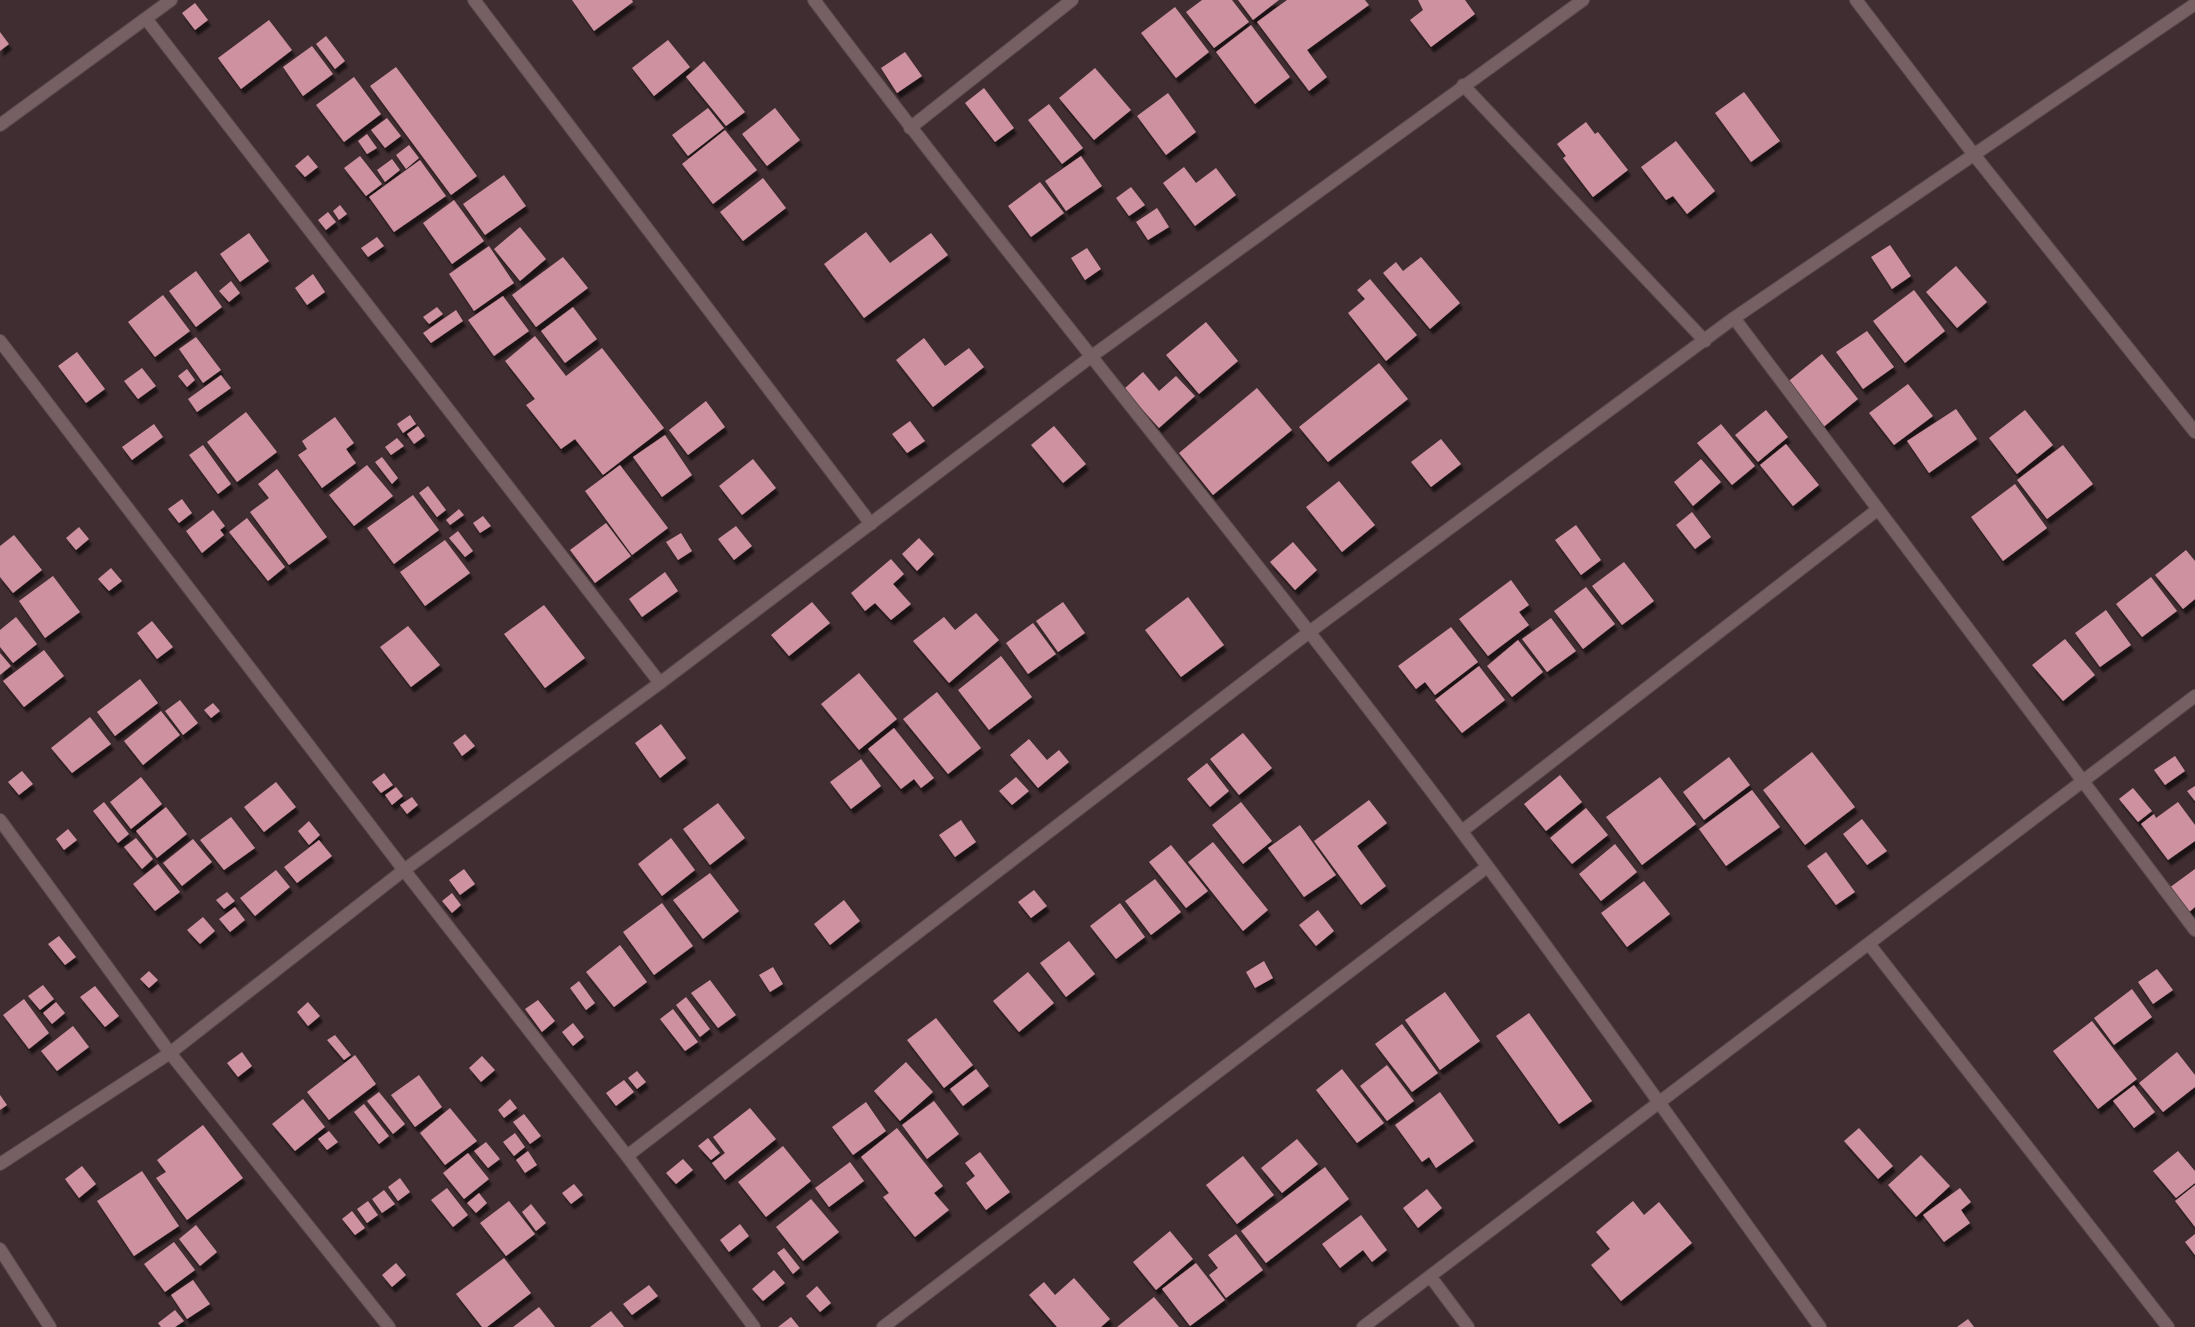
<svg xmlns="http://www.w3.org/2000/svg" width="2195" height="1327" viewBox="0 0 2195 1327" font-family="'DejaVu Sans',sans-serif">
  <defs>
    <filter id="shadow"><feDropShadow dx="3" dy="5.5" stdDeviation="1" flood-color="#0009"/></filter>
  </defs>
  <rect width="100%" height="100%" fill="#402d31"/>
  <path fill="#ce919f" filter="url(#shadow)" d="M572,0H632L633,2L594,31Z
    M1202,0H1232L1249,22L1214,48L1186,12Z
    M1238,0H1279L1253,20Z
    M1287,0H1365L1369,5L1307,50L1327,77L1309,91L1257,22Z
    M1465,0L1475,14L1431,47L1410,20L1423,10L1418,0Z
    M195,3L208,20L195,30L182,13Z
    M1175,7L1209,52L1176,78L1141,33Z
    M269,20L292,50L241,89L218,58Z
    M1251,25L1290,77L1255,104L1216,52Z
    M0,32L9,44L0,51Z
    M326,36L345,61L335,69L316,44Z
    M668,40L690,67L654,96L632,68Z
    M312,46L333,74L303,96L283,67Z
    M905,52L922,76L897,93L881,68Z
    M704,61L745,112L726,126L686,77Z
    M396,67L477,176L451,195L370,86Z
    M1095,68L1131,110L1094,140L1059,98Z
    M354,77L381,114L344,142L316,105Z
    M984,88L1014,128L995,142L965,103Z
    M1744,92L1780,141L1751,162L1715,113Z
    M1168,93L1196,132L1166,155L1137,116Z
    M1049,104L1083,148L1062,164L1028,120Z
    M708,108L724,128L688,156L672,135Z
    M775,108L800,140L767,166L742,134Z
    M387,118L401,136L385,148L371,130Z
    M1586,122L1595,134L1598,132L1628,170L1593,197L1563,158L1566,156L1557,144Z
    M725,130L757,170L713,204L682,164Z
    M367,134L377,148L367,154L358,141Z
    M1676,141L1715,191L1687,214L1673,196L1666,200L1641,167Z
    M409,145L419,158L406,169L396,155Z
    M308,155L318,167L305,177L295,166Z
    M360,156L382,184L366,196L344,168Z
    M1081,156L1102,186L1066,211L1045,181Z
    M392,159L400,170L385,182L377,170Z
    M420,160L446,196L394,232L369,197Z
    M1184,167L1196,183L1216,168L1236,195L1195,226L1163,183Z
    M504,175L526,206L485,235L463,204Z
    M763,178L786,208L743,241L720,212Z
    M1040,182L1064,213L1031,237L1008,206Z
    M1131,187L1145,205L1129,216L1116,198Z
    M454,200L484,241L452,264L423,223Z
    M340,205L347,214L339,220L333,211Z
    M1157,208L1169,227L1148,240L1136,222Z
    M328,212L336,222L326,230L318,220Z
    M520,227L546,259L520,281L494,249Z
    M866,232L890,263L931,233L948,255L864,318L824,264Z
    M249,233L269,261L240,282L220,254Z
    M377,237L384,246L368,257L361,248Z
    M1890,245L1911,276L1892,289L1871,257Z
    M489,246L514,283L474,311L449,274Z
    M1087,248L1101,269L1085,280L1071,258Z
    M563,257L588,288L536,327L512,295Z
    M1421,257L1460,303L1430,329L1383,273L1396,262L1403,271Z
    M1956,266L1987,302L1957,328L1926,292Z
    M196,271L222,307L196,327L169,291Z
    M313,274L325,292L307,305L295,288Z
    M1370,279L1417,335L1386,361L1348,313L1365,299L1357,290Z
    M231,281L240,293L229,302L219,291Z
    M1914,290L1945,331L1905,363L1873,321Z
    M163,295L190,331L155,357L128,322Z
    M503,296L529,331L494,356L468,320Z
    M437,307L443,314L429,324L423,317Z
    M573,307L597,339L565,363L541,331Z
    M456,310L463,321L431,343L423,333Z
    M1206,322L1238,361L1199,394L1166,355Z
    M1867,331L1894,367L1863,389L1836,352Z
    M535,336L566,376L602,348L664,428L603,475L575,439L561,449L526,405L535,399L505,361Z
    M196,337L221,370L203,383L179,349Z
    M924,338L945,366L969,348L984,367L933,407L896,360Z
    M77,352L105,389L86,403L58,366Z
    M1822,354L1858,399L1821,429L1785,384Z
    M1379,363L1408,399L1328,462L1299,427Z
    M142,368L156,386L138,399L124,381Z
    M187,369L195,380L187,387L178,376Z
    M1143,372L1159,391L1176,376L1195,396L1159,428L1124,389Z
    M221,375L231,388L197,412L188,399Z
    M1908,384L1933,416L1894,445L1869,413Z
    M1257,388L1292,430L1213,495L1179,453Z
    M706,401L725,427L688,455L669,430Z
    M1956,409L1977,439L1929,473L1907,441Z
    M1766,410L1788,437L1758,462L1735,435Z
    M2025,410L2053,445L2017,474L1989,438Z
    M246,412L277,452L237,482L207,442Z
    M410,415L416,424L403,433L397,424Z
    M335,417L354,443L346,449L356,463L322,488L298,455L307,449L302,441Z
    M910,421L925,441L907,453L892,434Z
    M154,424L163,437L132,460L122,447Z
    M1721,424L1755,466L1732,485L1697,443Z
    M418,426L425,436L414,444L407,434Z
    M1054,426L1086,464L1063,483L1031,445Z
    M665,435L692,475L662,497L633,457Z
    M397,438L404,446L391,455L385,447Z
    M1441,439L1461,464L1431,487L1411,462Z
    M1786,444L1819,485L1793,506L1760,465Z
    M203,445L231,484L218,494L189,455Z
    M2063,445L2093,484L2047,519L2017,480Z
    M382,457L398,478L392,484L375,462Z
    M753,459L776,488L742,515L719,486Z
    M1701,459L1721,482L1693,506L1674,482Z
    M367,465L393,496L354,526L329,495Z
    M620,465L668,528L632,555L585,491Z
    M277,469L327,537L289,565L250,512L269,498L258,484Z
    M1339,481L1375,525L1342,552L1306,507Z
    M2015,484L2047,528L2003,561L1971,517Z
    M428,486L446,510L437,517L419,493Z
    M413,495L439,530L394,564L367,528Z
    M182,499L192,513L179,523L168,509Z
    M459,509L464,515L450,525L446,520Z
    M213,510L225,526L220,530L224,535L202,553L186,531Z
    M1692,512L1711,537L1695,549L1676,525Z
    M483,516L491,526L480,533L473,523Z
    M247,518L285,567L268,581L229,532Z
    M606,523L631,556L595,583L570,550Z
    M1576,525L1601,560L1581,575L1555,540Z
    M736,526L752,546L734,560L718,539Z
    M79,527L89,539L76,550L66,538Z
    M458,531L473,551L465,557L449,538Z
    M681,533L692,551L678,560L666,542Z
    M14,535L42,570L13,593L0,577V546Z
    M919,538L934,554L917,571L902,554Z
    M445,540L470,573L425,606L400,572Z
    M1293,542L1317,570L1295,590L1270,562Z
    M2186,550L2195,561V599L2183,609L2155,575Z
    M891,559L904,574L893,584L911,604L891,620L875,603L865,611L851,593Z
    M1624,562L1654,601L1622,625L1592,586Z
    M111,568L122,581L109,591L98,579Z
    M665,572L678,591L642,617L629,599Z
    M53,576L80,612L45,638L19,601Z
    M2151,577L2177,611L2142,637L2116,604Z
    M1511,580L1529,605L1519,612L1529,625L1488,656L1459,619Z
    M1586,587L1615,624L1583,649L1554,611Z
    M1188,597L1224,645L1181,677L1145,630Z
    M812,602L830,623L789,656L771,635Z
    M1063,602L1085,633L1058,652L1036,621Z
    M544,605L585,658L545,688L504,634Z
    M2106,610L2131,645L2100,667L2075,633Z
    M976,613L999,640L949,683L913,641L944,617L955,630Z
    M16,617L37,644L13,663L0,647V630Z
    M1551,618L1576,651L1547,672L1522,639Z
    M152,621L173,647L157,659L137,633Z
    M1033,623L1056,654L1028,674L1006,643Z
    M408,626L440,665L411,687L380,647Z
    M1451,627L1478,662L1435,695L1425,682L1416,689L1398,666Z
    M2065,639L2095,675L2063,701L2032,665Z
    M1518,640L1543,672L1512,697L1487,666Z
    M44,650L64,676L24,707L3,681Z
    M0,653L11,666L0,675Z
    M1001,656L1032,697L989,730L958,690Z
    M1479,666L1505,700L1462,733L1435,700Z
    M859,673L897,719L859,750L821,704Z
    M140,679L158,703L115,736L97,712Z
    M937,692L981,748L948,774L903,719Z
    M180,700L198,723L183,735L165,711Z
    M213,703L220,711L211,718L204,710Z
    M161,711L180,735L143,765L124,741Z
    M90,717L111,744L72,773L51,748Z
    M661,724L686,758L660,778L635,743Z
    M894,728L934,778L921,788L914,779L901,789L868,749Z
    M1243,733L1272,768L1239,795L1210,759Z
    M465,734L475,746L462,756L453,743Z
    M1029,739L1047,760L1059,750L1069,762L1038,788L1010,755Z
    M1812,752L1855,807L1805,845L1763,790Z
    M2175,756L2185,771L2165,785L2154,770Z
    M1729,757L1750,785L1704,820L1683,792Z
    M861,759L881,786L851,809L830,782Z
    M1207,763L1229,791L1210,807L1187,779Z
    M22,771L33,784L19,795L8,782Z
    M384,773L393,785L381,793L372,782Z
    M1560,775L1582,802L1546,831L1524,804Z
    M141,777L162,804L131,829L110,802Z
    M1016,777L1029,791L1012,805L999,791Z
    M1660,777L1696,824L1642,865L1606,817Z
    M276,782L296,807L264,832L244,807Z
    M2195,786V801L2187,791Z
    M396,787L403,796L392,805L385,795Z
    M2133,788L2152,811L2138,822L2119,799Z
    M1752,790L1780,827L1726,866L1699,829Z
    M412,797L418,805L407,814L400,805Z
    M1369,800L1387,823L1357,846L1386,886L1361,905L1314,841Z
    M104,802L129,834L118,843L93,811Z
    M1241,802L1272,841L1243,864L1212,825Z
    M2178,802L2195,825V841L2168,860L2141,824L2154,814L2156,818Z
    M718,803L745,838L710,865L683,829Z
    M166,807L187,834L157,858L136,831Z
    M1586,808L1608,835L1572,864L1550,838Z
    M231,817L255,848L224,870L200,840Z
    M1862,819L1887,851L1867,865L1843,834Z
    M961,820L976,842L955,857L939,835Z
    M309,821L320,835L309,845L298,831Z
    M1300,825L1336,875L1304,897L1268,848Z
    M68,829L77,840L64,850L56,839Z
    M136,838L153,859L142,869L124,847Z
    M671,838L695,870L662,896L638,864Z
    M193,839L212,862L182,886L163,863Z
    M319,840L332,856L297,883L284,867Z
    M1213,842L1268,910L1243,931L1188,862Z
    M1615,844L1637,872L1601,901L1579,874Z
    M1171,845L1208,891L1186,908L1149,862Z
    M1826,852L1855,892L1836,905L1807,866Z
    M158,864L180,892L155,911L133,884Z
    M464,869L475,884L460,895L449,880Z
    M2195,869V907L2188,913L2169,888Z
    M276,870L290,887L255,916L240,898Z
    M710,873L739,911L703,939L673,900Z
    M1155,879L1181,912L1151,935L1125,901Z
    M1644,881L1670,914L1627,947L1601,913Z
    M1034,890L1047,906L1031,918L1018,902Z
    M227,892L235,901L224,909L216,900Z
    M452,893L461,905L452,913L442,901Z
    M844,900L860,921L830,945L814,924Z
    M662,903L693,946L654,975L623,932Z
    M1120,903L1145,937L1116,959L1090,926Z
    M235,907L245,920L230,932L219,919Z
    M1318,910L1334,931L1316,946L1299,925Z
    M203,917L215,931L200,944L187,930Z
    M59,936L76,957L65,965L48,944Z
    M1069,941L1095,974L1066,997L1040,963Z
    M620,945L647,982L614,1007L586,972Z
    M1264,961L1273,978L1255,988L1246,972Z
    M773,967L783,984L770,992L759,975Z
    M2157,969L2173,990L2153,1004L2138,982Z
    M149,971L158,980L149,988L140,979Z
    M1028,972L1054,1003L1019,1032L993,1001Z
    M710,980L736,1015L718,1028L691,993Z
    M579,981L595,1003L586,1010L570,988Z
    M43,985L54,999L40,1010L28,996Z
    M95,986L119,1016L105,1027L80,997Z
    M2132,989L2152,1017L2114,1045L2094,1018Z
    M1445,992L1480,1041L1440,1070L1405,1020Z
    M686,997L710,1029L700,1037L676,1005Z
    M24,999L49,1033L29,1049L3,1015Z
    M538,1000L555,1021L542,1032L525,1009Z
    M56,1002L65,1013L52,1024L43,1013Z
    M308,1002L320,1016L308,1026L297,1012Z
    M673,1009L698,1042L685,1051L660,1019Z
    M1529,1013L1592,1101L1559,1124L1496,1036Z
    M936,1018L973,1065L944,1088L907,1040Z
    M2092,1021L2137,1079L2098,1109L2053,1051Z
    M573,1023L584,1037L573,1046L562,1032Z
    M1402,1024L1438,1073L1412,1092L1375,1044Z
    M73,1026L89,1047L57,1071L41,1051Z
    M335,1035L351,1055L344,1060L327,1040Z
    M242,1052L252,1066L238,1077L227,1063Z
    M2177,1052L2195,1075V1087L2163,1112L2139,1083Z
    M355,1055L376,1084L329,1120L307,1092Z
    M482,1056L495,1070L481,1082L469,1068Z
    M906,1062L933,1092L900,1121L874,1091Z
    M1387,1065L1414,1101L1387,1121L1360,1086Z
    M976,1069L989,1086L963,1106L950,1089Z
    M1342,1069L1384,1123L1357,1143L1316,1090Z
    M637,1071L646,1082L637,1089L628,1078Z
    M419,1075L442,1107L415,1127L391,1095Z
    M624,1080L634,1092L616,1106L606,1093Z
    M2134,1085L2155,1112L2134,1128L2113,1101Z
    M379,1092L405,1124L393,1134L367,1101Z
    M1440,1092L1474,1141L1436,1168L1429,1157L1422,1162L1395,1125Z
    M0,1095L7,1105L0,1110Z
    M303,1099L325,1127L295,1151L272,1124Z
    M510,1099L517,1108L504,1118L498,1110Z
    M934,1101L959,1134L927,1159L902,1125Z
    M866,1102L886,1131L853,1155L832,1127Z
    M364,1104L389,1136L379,1144L354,1112Z
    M450,1108L477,1141L445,1165L420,1133Z
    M750,1108L776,1139L725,1180L712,1163L725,1153L713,1137Z
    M524,1114L541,1136L530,1144L513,1122Z
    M203,1125L243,1178L187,1220L156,1178L166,1172L157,1160Z
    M897,1128L943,1186L934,1193L949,1210L915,1237L883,1197L889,1193L861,1157Z
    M1859,1128L1893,1166L1878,1179L1844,1141Z
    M329,1131L338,1142L327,1150L318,1139Z
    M515,1133L525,1147L514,1156L503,1142Z
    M708,1138L720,1153L711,1160L698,1146Z
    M1297,1139L1318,1164L1282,1193L1261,1168Z
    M486,1142L500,1159L488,1168L474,1151Z
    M783,1146L811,1181L766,1217L738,1182Z
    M528,1151L537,1165L525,1173L516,1160Z
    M2178,1151L2195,1171V1183L2176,1198L2153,1171Z
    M980,1152L1010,1192L986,1210L966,1183L975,1176L965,1163Z
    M468,1153L489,1179L464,1199L443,1173Z
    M1921,1155L1950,1186L1916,1217L1888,1185Z
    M1243,1156L1274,1195L1237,1224L1206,1185Z
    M683,1159L693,1170L676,1184L666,1173Z
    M850,1162L864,1181L829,1207L815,1188Z
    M82,1166L96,1184L79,1198L65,1179Z
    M1325,1167L1349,1199L1266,1263L1241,1231Z
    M142,1171L179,1226L134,1256L97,1201Z
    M400,1178L410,1192L398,1201L388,1187Z
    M574,1184L583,1195L571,1204L562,1193Z
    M2195,1185V1227L2175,1201Z
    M447,1188L468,1215L453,1227L431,1200Z
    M1960,1188L1971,1202L1961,1210L1970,1223L1944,1242L1923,1215Z
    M1427,1189L1442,1208L1418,1228L1403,1208Z
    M384,1190L395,1204L382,1213L372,1199Z
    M479,1193L487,1203L476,1213L467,1203Z
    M811,1199L839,1232L803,1261L776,1227Z
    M368,1201L378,1215L367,1223L357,1209Z
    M509,1201L535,1234L506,1256L480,1223Z
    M1633,1201L1644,1215L1659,1202L1692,1243L1621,1301L1591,1265L1610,1249L1596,1232Z
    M531,1204L546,1223L536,1231L522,1212Z
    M352,1211L365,1228L355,1235L342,1219Z
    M1361,1215L1387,1250L1372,1262L1363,1250L1340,1268L1322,1244Z
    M740,1224L749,1236L729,1252L720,1240Z
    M196,1225L217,1252L200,1266L179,1239Z
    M1170,1231L1193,1259L1156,1290L1133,1262Z
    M1236,1234L1263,1270L1226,1298L1209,1275L1218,1268L1208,1255Z
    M2195,1234V1255L2185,1242Z
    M174,1242L195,1270L165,1292L144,1264Z
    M784,1248L800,1268L793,1274L777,1253Z
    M504,1258L531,1293L487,1327H482L456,1294Z
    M396,1263L406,1275L392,1287L382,1275Z
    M1196,1263L1225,1300L1190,1326L1162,1289Z
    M774,1270L785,1283L763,1301L752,1289Z
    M1074,1278L1110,1319L1101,1327H1057L1029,1295L1044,1282L1055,1295Z
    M193,1280L210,1304L187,1319L171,1295Z
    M649,1285L658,1296L632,1315L623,1304Z
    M817,1286L831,1303L820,1312L806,1296Z
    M1154,1297L1179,1327H1117Z
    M539,1307L555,1327H513Z
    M175,1310L184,1321L175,1327H161L158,1323Z
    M611,1311L624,1327H590Z
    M791,1317L799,1327H778Z
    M1968,1319L1974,1327H1957Z"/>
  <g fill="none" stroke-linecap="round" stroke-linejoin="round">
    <g stroke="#5b4b4f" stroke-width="14">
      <path id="minor" d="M474,0L871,524
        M814,0C1025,281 1252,550 1462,832C1584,995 1701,1162 1820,1327
        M1856,0L1975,156L2195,432
        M147,20L660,683
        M1463,85L1705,341
        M0,125L171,0
        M910,128L1072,0
        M1734,318L2195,930
        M0,341L404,870L627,1156L754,1327
        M0,820L170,1053L389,1327
        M1462,831L1877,510
        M1869,944L2168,1327
        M627,1156L1308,633L1734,318L2195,4
        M0,1249L50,1327
        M1430,1276L1468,1327
        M883,1327L1487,867
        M1363,1327L2195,696"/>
    </g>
    <g stroke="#5b4b4f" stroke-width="14">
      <path id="tertiary" d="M0,1164L170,1053L404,870L660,683L1092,356L1583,0"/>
    </g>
    <use href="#minor" stroke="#766064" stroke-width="12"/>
    <use href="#tertiary" stroke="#766064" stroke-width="12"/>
  </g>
</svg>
